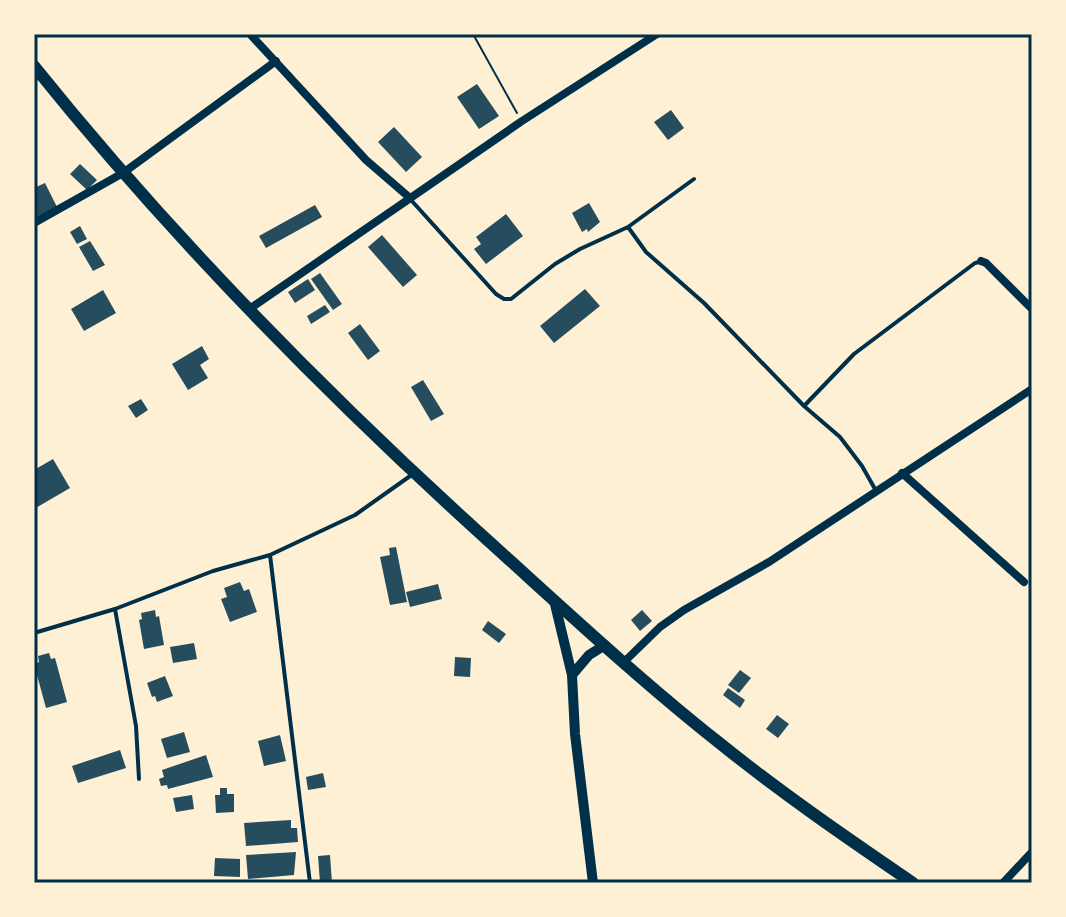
<svg xmlns="http://www.w3.org/2000/svg" width="1066" height="917" viewBox="0 0 1066 917" font-family="'Libre Baskerville',serif">
  <rect width="100%" height="100%" fill="#fdf0d5"/>
  <path fill="#264d5e" d="M477,84L499,116L479,129L457,97Z
    M671,110L684,128L668,140L654,122Z
    M394,127L422,157L406,172L378,142Z
    M80,164L97,180L87,190L70,174Z
    M45,183L57,207L34,219V188Z
    M589,203L600,222L588,232L587,229L582,232L572,213Z
    M315,205L322,217L266,248L259,236Z
    M506,214L523,236L486,264L474,249L481,244L476,237Z
    M80,226L87,239L77,244L70,232Z
    M382,235L417,275L403,287L368,247Z
    M90,241L105,265L93,271L79,247Z
    M320,273L342,304L333,310L311,279Z
    M308,279L315,290L295,303L288,292Z
    M585,289L600,306L554,343L540,326Z
    M103,290L116,313L84,331L71,309Z
    M325,305L330,312L311,324L307,316Z
    M360,324L380,351L368,360L348,333Z
    M202,346L209,359L200,365L208,378L188,390L172,364Z
    M423,380L444,414L431,421L411,387Z
    M141,399L148,410L136,418L128,406Z
    M53,459L70,488L34,509V470Z
    M396,547L407,602L390,605L380,557L390,555L389,548Z
    M240,582L244,591L249,589L257,612L230,622L221,599L227,597L224,588Z
    M438,584L442,599L410,607L406,592Z
    M155,610L156,617L159,616L164,645L144,649L139,620L142,619L141,613Z
    M642,610L652,621L640,631L631,620Z
    M488,621L506,634L499,643L482,630Z
    M194,643L197,659L173,663L170,647Z
    M49,653L51,659L55,658L67,702L46,708L34,664L39,662L38,656Z
    M455,657L471,658L470,677L454,676Z
    M740,670L751,678L739,693L728,685Z
    M165,676L173,696L157,702L155,696L152,697L147,683Z
    M728,688L745,700L740,708L723,695Z
    M777,715L789,724L778,738L766,729Z
    M184,732L190,752L167,758L161,739Z
    M280,735L286,761L264,766L258,741Z
    M120,750L126,768L78,783L72,766Z
    M206,755L213,777L168,789L167,785L161,786L159,779L164,777L162,770Z
    M323,773L326,787L308,790L306,777Z
    M220,788H227V794H234V812L216,813L215,795H220Z
    M192,795L194,809L176,812L173,798Z
    M291,820V828H297L298,842L246,846L244,823Z
    M296,852L294,875L248,879L246,855Z
    M330,855L332,883H320L318,856Z
    M215,858L240,859V877L214,876Z"/>
  <g fill="none" stroke-linecap="round" stroke-linejoin="round">
    <path stroke="#003049" stroke-width="2" d="M473,34L517,113"/>
    <path stroke="#003049" stroke-width="4" d="M411,200L496,294L504,299H511L555,264L580,249L628,227L646,252L704,303L804,406L840,437L862,466L875,489
      M628,227L694,179
      M804,406L854,354L975,263L980,262
      M270,555L310,883
      M115,609L136,726L139,779
      M34,633L115,609L213,571L270,555L355,515L413,474"/>
    <path stroke="#003049" stroke-width="8" d="M250,34L366,160L410,198
      M34,223L123,173L276,61
      M981,261L986,263L1032,309
      M248,310L522,121L657,34
      M902,473L1024,582
      M624,662L660,627L684,610L769,562L1032,389
      M1003,883L1032,852"/>
    <path stroke="#003049" stroke-width="10" d="M554,600L572,675L575,734L593,883
      M572,675L589,655L605,645"/>
    <path stroke="#003049" stroke-width="12" d="M34,66C173,239 329,397 494,546C567,612 640,680 717,741C780,792 847,838 913,883"/>
  </g>
  <rect width="1066" height="917" fill="none" stroke="#fdf0d5" stroke-width="72"/>
  <rect x="36" y="36" width="994" height="845" fill="none" stroke="#003049" stroke-width="3"/>
</svg>
